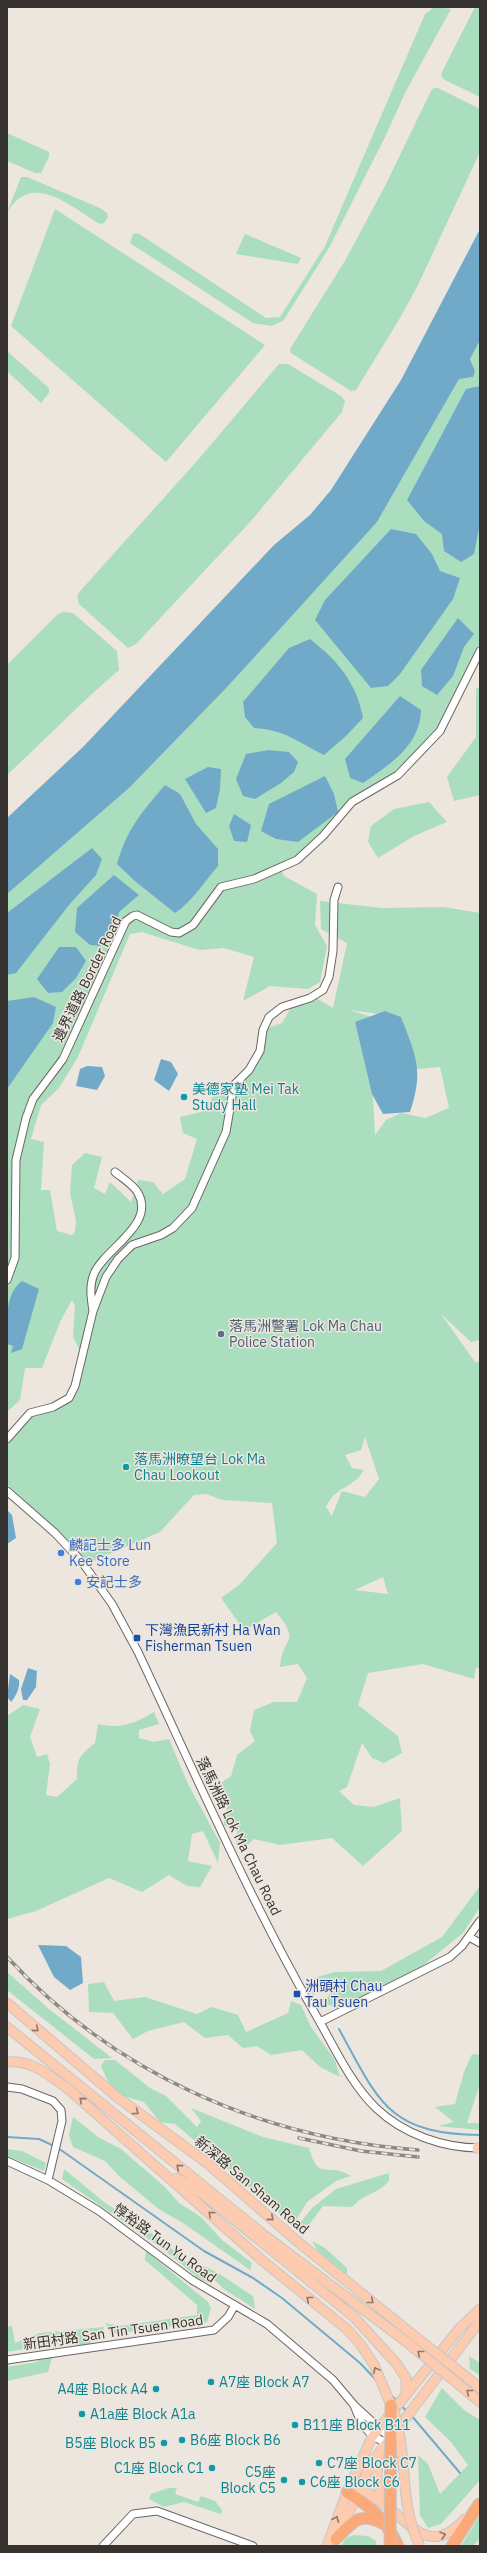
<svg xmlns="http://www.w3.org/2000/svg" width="487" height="2553" viewBox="0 0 487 2553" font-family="'IBM Plex Sans','Noto Sans SC',sans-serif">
  <rect width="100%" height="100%" fill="#ede6de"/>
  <path fill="#aadebf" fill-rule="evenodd" d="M434,7L451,9L406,91L386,135L329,248L283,321L271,326L253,323L130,243L133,234L138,233L266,318L280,317L325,246L425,14Z
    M475,7H480V97L443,79L441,74Z
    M434,88H438L480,109V152L417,287L400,318L356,390L351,391L291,353L290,349L346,259L385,186L431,91Z
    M7,133L49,152V157L41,173H35L7,161Z
    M21,177H27L100,208L107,213L108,217L104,223L100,224C72,208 32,169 7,213Z
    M55,209L265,345L166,462L11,326Z
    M245,234L301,258L298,264L236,254Z
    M480,335V652L435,736L398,775L356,799L305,853L281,868L284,876L317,894L315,925L327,946L320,982L308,989L270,986L243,1001L254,957L224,948L199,950L142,932L130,934L78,1057L59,1088L41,1105L31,1139L44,1142L41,1190H50L57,1231L72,1235L75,1232L76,1221L70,1193L72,1165L85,1153L102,1157L94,1188L105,1194L110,1182L131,1202L138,1180L153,1182L163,1194L185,1179L197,1139L183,1133L180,1117L201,1112L213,1097L234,1085L254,1069L263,1035L268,1028L282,1023L293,1004L313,996L333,1008L347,943L321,929L320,901L382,908L444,907L480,913V1340L471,1342L441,1314L475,1362H480V1668H476L474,1679L423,1664L368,1673L358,1705L398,1736L402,1753L384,1763L372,1758L362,1743L347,1787L339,1791L354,1805L374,1807L400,1798L402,1831L363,1866L332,1838L280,1845L254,1839L244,1848L236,1844L237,1830L224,1825V1815L230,1802L213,1798L214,1788L231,1776L237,1755L255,1741L250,1731L254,1710L274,1702H297L307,1678L298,1664L280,1667C282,1636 302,1643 276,1612L244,1630L221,1598L239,1585L277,1543L272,1503L223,1500L206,1494L194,1495L160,1532L89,1563L7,1484V1442L32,1415L70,1400L82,1355L73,1337L75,1306L72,1300L60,1322L42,1368H25L20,1400L7,1412V893L377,522L459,379L475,371L470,359ZM349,1010L401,1017L417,1069L440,1067L449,1108L425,1118L401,1113L386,1120L375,1135L373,1097L355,1022L376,1018ZM365,1437L379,1479L365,1497L342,1491L332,1516L326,1507C335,1486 353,1489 364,1470L352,1468L345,1455L361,1450ZM383,1577L388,1594L355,1590Z
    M7,351L49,388V393L41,403L7,371Z
    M279,364H288L341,396L345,401L342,412L251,521L136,644L128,648L79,604L77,596L81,590L197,461Z
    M63,612L73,613L117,651L119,670C80,703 45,740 7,775V665L57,615Z
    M480,687V795L454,801L447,777L476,737V689Z
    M429,802L447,822L414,836L378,858L368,842L371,826L394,809Z
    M23,1705L40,1709L30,1737L37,1757L47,1754L50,1764L46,1795L57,1797L77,1779C77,1758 79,1756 95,1743L98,1724C122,1729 133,1724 154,1712L159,1724L139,1730V1738L154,1742L169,1739L188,1784L220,1843L218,1863L203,1831L192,1834L188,1861L212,1866L200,1887L187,1886L169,1875L142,1892L109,1878L36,1911L7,1919V1716Z
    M480,1886V1907L463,1933L405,1980L338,2008L323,2003L335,1987L320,1986L313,1996L308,1980L334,1972L381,1971L442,1937Z
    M7,1972L49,2009L112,2058L94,2059L7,1990Z
    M104,1982L114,2001L145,1997L197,2014L212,2007L238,2015L246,2032L288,2013L291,2001L301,2005L311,2027L335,2060L340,2077L320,2067L302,2050L271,2055L257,2046L243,2048L228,2035L205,2038L184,2022L148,2031L133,2039L113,2013L89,2012L88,1984Z
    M472,2054L480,2055V2084L467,2123H480V2130L438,2126L454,2122L435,2107L455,2104L464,2072Z
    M105,2060H115L150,2088L166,2096L197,2127L201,2121L191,2108L263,2137L309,2148C319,2183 327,2161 351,2176L336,2181L307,2202L293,2225L175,2124L160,2122L144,2102L123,2096L109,2084L101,2066Z
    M73,2117L98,2137L121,2149L165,2187L179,2203L201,2217L222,2240L252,2263L250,2270L183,2223L160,2210L120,2177L105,2161L73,2147L69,2135Z
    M7,2149L22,2151L46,2163L44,2171L7,2156Z
    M64,2169L104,2202L163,2241L209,2283L197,2277L163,2249L62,2179Z
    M389,2173V2181C376,2195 365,2193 352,2207L323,2206L303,2233L300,2223L312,2208L336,2189Z
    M312,2241L325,2248L347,2268V2275L317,2250Z
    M146,2251L208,2302L211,2308L207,2322L111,2334L105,2323L119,2326L197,2315V2305L145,2260Z
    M199,2265C217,2269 236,2286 253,2296L255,2309L224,2289Z
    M12,2326L15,2343L40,2333L104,2327L103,2331L94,2336L86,2351L78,2354L77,2340L7,2352V2327Z
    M43,2351L52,2358L48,2372L7,2381V2367L37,2362Z
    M469,2356L480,2363V2376L470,2369Z
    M442,2388L464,2410L480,2420V2480L441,2524L428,2528L420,2515L418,2455L428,2464L440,2494L468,2465L451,2442L425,2417Z
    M168,2488H177L175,2494L198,2502L201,2496L215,2501L222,2510L221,2514L184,2502L164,2507L149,2499L151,2494Z
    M480,2515V2538L473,2546H461Z
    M354,2535L368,2536L376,2541V2546H341L346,2538Z"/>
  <path fill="#71aac9" d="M480,229V340L470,359L475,371L473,377L459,379L377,522L228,686L130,787L7,894V818L83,747L274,545L310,515L331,490L401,380Z
    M480,386V523L474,554L461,562L444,551L442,534L424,521L407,500L466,389Z
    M391,529L416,534L432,554L440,571L460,578L453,599L400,674L388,686L371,688L315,620L325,600Z
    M458,618L474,634L464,647L453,676L437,695L422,686L421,670Z
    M310,639C337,660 357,683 363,718L346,736L324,755C297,742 286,730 254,728L245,717L243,702L289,648Z
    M400,696L421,710C420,746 390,764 363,783L350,778L345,759Z
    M269,750L289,752L298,762L294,772L281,783L255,799L243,796L236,779L246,754Z
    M208,767L221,769L220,789L216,808L206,813L185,779Z
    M325,776L334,794L338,812L298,842L276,839L261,831L269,804Z
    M165,785L180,794L196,824L218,849V866C204,882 193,901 175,913L136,882L117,864C127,829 141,813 165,785Z
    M234,814L251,825L247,842L234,841L229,826Z
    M92,848L102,859L96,875L69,905L16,973L7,975V913Z
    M114,875L139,895L119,912L115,931L100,946L90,945L75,932L77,908Z
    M59,947H76L86,961L76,978L62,992L48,993L37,979Z
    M34,997L56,1007L53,1023L7,1089V1001Z
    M385,1011L401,1017C416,1056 424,1070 410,1112L383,1114L372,1094L355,1022Z
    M161,1059L171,1062L178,1074L169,1091L154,1080Z
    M87,1066L102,1067L105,1076L97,1090L76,1086L80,1069Z
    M22,1281L39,1289L22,1349L11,1353L13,1346L7,1344C7,1324 4,1294 22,1281Z
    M7,1510L12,1515L16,1538L7,1544Z
    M28,1668L37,1671L36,1687L27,1700H23L21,1689Z
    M10,1674L19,1680C20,1688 16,1696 11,1702L7,1697Z
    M38,1945L66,1946L81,1957L83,1983L70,1990L54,1977Z"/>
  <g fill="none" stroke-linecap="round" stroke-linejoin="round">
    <path stroke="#71aac9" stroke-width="2" d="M339,2029C379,2102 388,2134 480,2135
      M7,2137L39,2139L54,2146
      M58,2148L204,2251L253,2278L282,2298L360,2363L377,2381
      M391,2395L398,2402
      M401,2405L407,2412
      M411,2415L460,2473"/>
    <g stroke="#6c6760" stroke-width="9">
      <path id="minor" d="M7,1280L15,1258L16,1160L26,1118L33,1099L63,1059L126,921L133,916L137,915L171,932L179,933L193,925L221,887L254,879L297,860L323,836L352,802L398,775L440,731L480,651
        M93,1311C91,1298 89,1286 94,1274C104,1249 156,1225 138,1193C134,1185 122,1178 115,1172
        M7,1439L30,1413L53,1407L69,1398L75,1386L93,1311L106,1277L118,1259L132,1245L161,1235L173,1228L192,1208L226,1132L234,1085L249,1070L260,1051L263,1030L269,1017L282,1007L310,998L323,990L329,977L333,951L334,900L338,887
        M7,1491L55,1533L82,1562L112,1604L138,1652C194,1771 248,1896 313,2010C332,2042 349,2082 376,2108C403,2134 443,2148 480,2148
        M469,1937L480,1943
        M320,2022L450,1957L462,1946L480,1921
        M7,2087L22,2089L53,2101L61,2110L62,2121L48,2180
        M7,2161L48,2180L99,2211L192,2280L267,2324L333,2380L354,2405L390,2438
        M7,2360L214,2330L228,2317L235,2305
        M354,2405C360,2422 369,2439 387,2442
        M103,2546L133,2514L157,2511L253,2546"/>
    </g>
    <g stroke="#c7c6c5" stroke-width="11">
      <path id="major" d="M7,2003L117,2097L207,2163L298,2242L412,2334
        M7,2027L264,2235L404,2340
        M7,2062C30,2059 49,2075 67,2088L263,2261L348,2330L361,2345L374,2365L391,2405
        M477,2148H480
        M177,2178L204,2195L354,2317L396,2363L406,2378V2395
        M464,2375L480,2388
        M457,2383L480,2402
        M379,2454C378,2465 375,2476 379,2488C382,2502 391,2510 402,2519C426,2541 441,2544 465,2519
        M356,2485L385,2505
        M340,2532L372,2462L480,2321
        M327,2546L347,2492L372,2437L459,2329L480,2309"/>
    </g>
    <g stroke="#c7c6c5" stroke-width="13">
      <path id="highway" d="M347,2492C370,2506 387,2521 398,2546
        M336,2539C352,2523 359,2511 382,2523
        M452,2546L479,2504"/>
    </g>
    <use href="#minor" stroke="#fff" stroke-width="7"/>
    <use href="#major" stroke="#fdcbaf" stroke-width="9"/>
    <use href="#highway" stroke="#fba979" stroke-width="11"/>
    <g stroke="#8d8883" stroke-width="3.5">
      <path id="rail" d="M7,1957C115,2074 261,2138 418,2150
        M299,2138L361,2151L418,2157"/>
    </g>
    <use href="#rail" stroke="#ede6de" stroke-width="2" stroke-dasharray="6" stroke-linecap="butt"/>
    <g stroke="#c7c6c5" stroke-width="11" stroke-linecap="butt">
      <path id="major-bridge" d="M412,2334L464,2375
        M404,2340L457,2383
        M393,2409C409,2454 398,2503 420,2546"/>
    </g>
    <g stroke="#c7c6c5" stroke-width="13" stroke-linecap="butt">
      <path id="highway-bridge" d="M390,2546L391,2405"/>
    </g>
    <use href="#major-bridge" stroke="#fdcbaf" stroke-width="9"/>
    <use href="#highway-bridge" stroke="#fba979" stroke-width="11"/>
  </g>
  <defs><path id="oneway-chevron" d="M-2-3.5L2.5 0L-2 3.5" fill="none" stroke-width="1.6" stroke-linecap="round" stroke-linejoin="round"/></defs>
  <g stroke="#907769">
    <use href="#oneway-chevron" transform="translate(36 2029) rotate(40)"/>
    <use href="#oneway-chevron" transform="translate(82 2100) rotate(-139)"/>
    <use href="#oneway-chevron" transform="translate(136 2112) rotate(37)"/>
    <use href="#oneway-chevron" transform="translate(179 2167) rotate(-140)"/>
    <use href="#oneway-chevron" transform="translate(211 2214) rotate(-138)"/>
    <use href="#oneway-chevron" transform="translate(271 2218) rotate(41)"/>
    <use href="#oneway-chevron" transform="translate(309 2299) rotate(-142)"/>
    <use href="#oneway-chevron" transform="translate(371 2301) rotate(39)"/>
    <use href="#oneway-chevron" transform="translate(420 2353) rotate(-141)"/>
    <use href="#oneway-chevron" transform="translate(376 2370) rotate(-118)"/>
    <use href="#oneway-chevron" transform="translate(469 2392) rotate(-141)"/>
    <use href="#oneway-chevron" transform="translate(336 2519) rotate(-68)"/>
    <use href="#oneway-chevron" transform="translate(443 2535) rotate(-16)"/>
  </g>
  <g fill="#0f9aa8" stroke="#ede6de" stroke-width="1.5">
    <circle cx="184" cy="1097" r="4"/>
    <circle cx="126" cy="1467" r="4"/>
    <circle cx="211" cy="2382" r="4"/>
    <circle cx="156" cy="2389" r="4"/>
    <circle cx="82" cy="2414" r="4"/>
    <circle cx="295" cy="2425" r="4"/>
    <circle cx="182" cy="2440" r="4"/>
    <circle cx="164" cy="2443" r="4"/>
    <circle cx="319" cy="2463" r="4"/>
    <circle cx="212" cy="2468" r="4"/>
    <circle cx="284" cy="2480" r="4"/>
    <circle cx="302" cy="2482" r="4"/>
  </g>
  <circle fill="#5c6f8a" stroke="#ede6de" stroke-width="1.5" cx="221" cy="1334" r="4"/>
  <g fill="#3f7fe0" stroke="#ede6de" stroke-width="1.5">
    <circle cx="61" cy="1553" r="4"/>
    <circle cx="78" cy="1582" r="4"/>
  </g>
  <g fill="#1a4fb4" stroke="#ede6de" stroke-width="1.5">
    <rect x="133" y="1634" width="8" height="8" rx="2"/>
    <rect x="293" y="1990" width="8" height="8" rx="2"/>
  </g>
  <g text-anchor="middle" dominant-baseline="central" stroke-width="3" stroke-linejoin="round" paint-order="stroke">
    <g font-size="14" fill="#363330" stroke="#ede6de">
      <text transform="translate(87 979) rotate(-64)">邊界道路 Border Road</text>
      <text transform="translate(239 1836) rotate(64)">落馬洲路 Lok Ma Chau Road</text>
      <text transform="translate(252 2185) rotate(40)">新深路 San Sham Road</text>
      <text transform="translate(165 2243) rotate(36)">惇裕路 Tun Yu Road</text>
      <text transform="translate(113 2332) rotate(-8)">新田村路 San Tin Tsuen Road</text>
    </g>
    <g font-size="14" fill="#0d838f" stroke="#ede6de" text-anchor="start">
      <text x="192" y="1089">美德家塾 Mei Tak<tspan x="192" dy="16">Study Hall</tspan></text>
      <text x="134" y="1459">落馬洲暸望台 Lok Ma<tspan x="134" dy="16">Chau Lookout</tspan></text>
      <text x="219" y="2382">A7座 Block A7</text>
      <text x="148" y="2389" text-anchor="end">A4座 Block A4</text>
      <text x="90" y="2414">A1a座 Block A1a</text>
      <text x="303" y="2425">B11座 Block B11</text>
      <text x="190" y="2440">B6座 Block B6</text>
      <text x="156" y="2443" text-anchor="end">B5座 Block B5</text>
      <text x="327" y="2463">C7座 Block C7</text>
      <text x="204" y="2468" text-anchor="end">C1座 Block C1</text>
      <text x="276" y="2472" text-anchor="end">C5座<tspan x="276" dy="16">Block C5</tspan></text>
      <text x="310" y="2482">C6座 Block C6</text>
    </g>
    <g font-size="14" fill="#4e5e75" stroke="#ede6de" text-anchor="start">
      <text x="229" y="1326">落馬洲警署 Lok Ma Chau<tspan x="229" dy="16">Police Station</tspan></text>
    </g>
    <g font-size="14" fill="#366cbe" stroke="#ede6de" text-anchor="start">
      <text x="69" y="1545">麟記士多 Lun<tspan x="69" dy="16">Kee Store</tspan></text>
      <text x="86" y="1582">安記士多</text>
    </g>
    <g font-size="14" fill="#164399" stroke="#ede6de" text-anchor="start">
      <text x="145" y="1630">下灣漁民新村 Ha Wan<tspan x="145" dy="16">Fisherman Tsuen</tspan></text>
      <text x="305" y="1986">洲頭村 Chau<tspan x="305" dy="16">Tau Tsuen</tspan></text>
    </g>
  </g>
  <rect width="487" height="2553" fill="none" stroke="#363330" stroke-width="16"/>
</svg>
